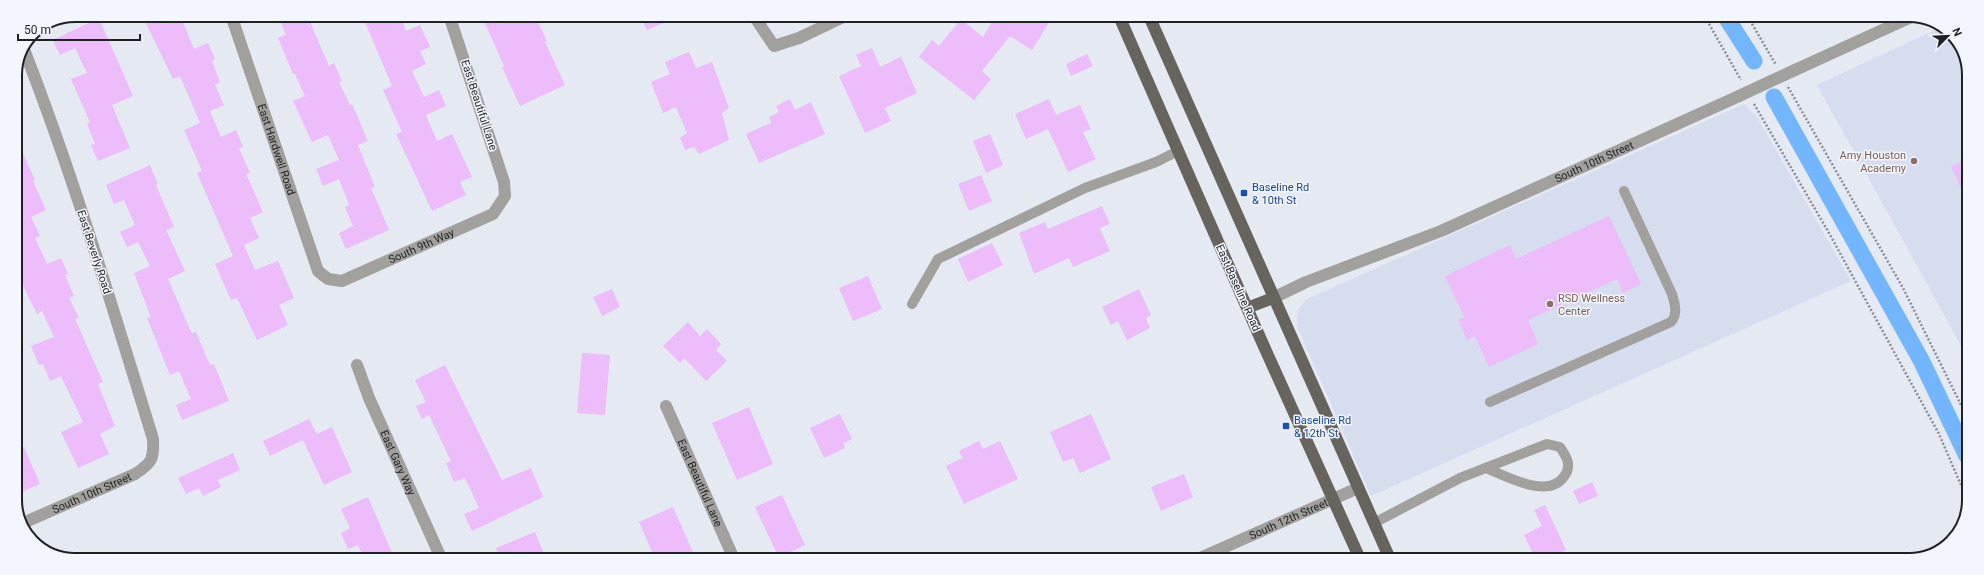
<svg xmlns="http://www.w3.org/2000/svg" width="1984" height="575" viewBox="0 0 1984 575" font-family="Roboto,sans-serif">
  <rect width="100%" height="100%" fill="#e5e9f2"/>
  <path fill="#d6ddee" d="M1941,27L1954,36L1969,71L1968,358L1817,85Z
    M1744,104L1757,117L1851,281L1371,496L1297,326L1298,310L1307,299Z"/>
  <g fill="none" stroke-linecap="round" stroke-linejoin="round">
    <path stroke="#71b6fe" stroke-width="17" d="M1726,17L1754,61
      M1774,97L1921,360L1967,456"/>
  </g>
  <path fill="#ecbcfb" d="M142,15H180L194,49L208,43L215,59L212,61L220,82L215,85L224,105L210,111L221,137L236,130L243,147L239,148L250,173L246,174L263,212L250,218L259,238L244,245L255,270L278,261L294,298L279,305L288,325L257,340L237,298L231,300L215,264L233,256L197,173L202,171L184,130L200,123L180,76L173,79Z
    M278,15H307L329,66L334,63L342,81L339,82L350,105L352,104L368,141L358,145L375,187L371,188L389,230L346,249L339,233L353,226L345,207L349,205L339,179L323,186L316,169L339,160L328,135L312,142L293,101L305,96L295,74H293L278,38L286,35Z
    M362,15H400L406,31L420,25L430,47L420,51L426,64L412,71L424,97L439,90L446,106L426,115L437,141L452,134L472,177L460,182L466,195L432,211L396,134L402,132L383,90L392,86Z
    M497,15L535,16L547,41L545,42L565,85L520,106L502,67L504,66L484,21Z
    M640,16H680L647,30Z
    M996,16H1053L1032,50L1010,36L982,71L991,79L974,100L919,57L932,40L939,46L961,19L983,37Z
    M99,18L133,96L112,105L130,148L98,161L91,145L95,144L87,124L90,122L71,79L87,73L75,48L60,55L53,40Z
    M872,48L880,67L901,57L917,93L885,108L891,121L865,133L839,76L861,66L856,55Z
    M689,52L696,68L712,62L729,108L722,113L729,140L699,154L694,147L685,150L680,138L687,133L676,107L663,113L651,82L670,74L665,62Z
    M1087,54L1093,66L1071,76L1066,64Z
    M790,99L795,110L811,102L825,134L759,163L746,134L771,123L769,117L779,112L776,106Z
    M1049,99L1056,115L1080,105L1091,129L1083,132L1096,159L1068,172L1048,129L1026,139L1015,114Z
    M990,134L1003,165L986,173L973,141Z
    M15,136L35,180L33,181L46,210L31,217L40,236L35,238L47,264L61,258L68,274L65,275L74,296L69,298L79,318L75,319L103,382L98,384L115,426L100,434L109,454L78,468L61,432L83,422L61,376L50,381L43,364L39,365L31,346L54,337L42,311L37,314L15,270Z
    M1968,159V204L1951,166Z
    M150,165L158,184L156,185L174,227L166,230L185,271L168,279L192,334L196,332L210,365L214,364L229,401L182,420L176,405L191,399L179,371L170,375L147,318L151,317L134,273L150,266L138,242L127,247L120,232L135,225L124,200L114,204L106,185Z
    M981,175L992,201L969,211L958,184Z
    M1102,206L1110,224L1100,228L1110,251L1073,267L1069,258L1034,274L1019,233L1045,222L1048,229Z
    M1609,216L1641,284L1623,293L1617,279L1528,320L1538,344L1489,367L1475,336L1467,340L1458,320L1464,317L1445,276L1510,245L1516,259Z
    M992,243L1003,265L968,282L958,259Z
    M868,276L882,309L853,321L839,288Z
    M612,289L620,307L602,316L593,297Z
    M1139,289L1151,315L1146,318L1150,328L1127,340L1118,321L1111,325L1102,307Z
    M688,322L700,336L707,329L721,344L716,350L727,361L706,381L684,358L680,363L663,346Z
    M582,353L610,355L605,415L577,413Z
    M445,365L502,480L531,468L543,497L472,531L464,514L479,508L465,478L454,482L446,463L451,461L429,415L422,419L416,406L426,402L415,380Z
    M749,407L773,464L737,480L712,423Z
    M840,414L852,439L843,443L845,448L824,458L810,428Z
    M1091,414L1111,459L1080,473L1073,458L1063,462L1050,432Z
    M309,419L317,434L332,427L352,472L324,485L303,440L270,456L263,441Z
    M979,441L983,449L1000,441L1018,479L964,504L946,466L963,458L959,451Z
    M24,447L40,484L15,495V452Z
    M233,453L240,470L218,480L221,487L203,496L199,488L186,494L178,478Z
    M1184,474L1193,497L1161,511L1151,487Z
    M1592,482L1598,496L1579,504L1573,491Z
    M782,495L805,545L779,558L755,507Z
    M368,497L393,555L385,558H364L358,545L348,549L341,533L350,528L341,509Z
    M1545,505L1566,550L1546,560H1536L1524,535L1542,526L1534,510Z
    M673,507L696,559H655L639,522Z
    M535,532L546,559L500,558L496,548Z"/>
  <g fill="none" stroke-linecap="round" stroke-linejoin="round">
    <path stroke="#8a8e94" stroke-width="2.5" stroke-dasharray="2 2" stroke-linecap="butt" d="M1705,17L1741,80
      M1748,17L1776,65
      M1788,87L1903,288L1967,417
      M1754,104L1829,233L1939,434L1967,499"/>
    <path stroke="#a2a09c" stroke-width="10" d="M912,304L938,259L1085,188L1156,162L1178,151
      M1490,402L1671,322C1678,314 1675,304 1672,294L1624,191
      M1374,523L1460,478L1547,444L1560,447C1566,456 1572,465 1565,475C1550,501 1506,476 1486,468"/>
    <g stroke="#a2a09c" stroke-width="12">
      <path id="s1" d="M231,15L318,271L328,279L342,281L493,214L505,196L504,182L449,15"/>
      <path d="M754,16L774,46L799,38L845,16"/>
      <path d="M1795,70L1911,17"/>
      <path id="s2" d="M1273,298L1306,282L1441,231L1739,96"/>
      <path id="s3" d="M357,365L369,398L441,558"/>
      <path id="s4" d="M666,406L734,559"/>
      <path id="s5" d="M23,523L135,474C152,463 154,459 153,439C113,309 74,178 25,52"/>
      <path id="s6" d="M1198,559L1358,488"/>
    </g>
    <path stroke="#67635d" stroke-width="12" d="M1119,16L1262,342L1360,559
      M1149,16L1390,559
      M1247,308L1273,298"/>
    <path stroke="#a2a09c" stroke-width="12" d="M1739,96L1795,70"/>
  </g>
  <g fill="#8d6e63" stroke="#f3f6fe" stroke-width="1.5">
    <circle cx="1914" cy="161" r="4"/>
    <circle cx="1550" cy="304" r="4"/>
  </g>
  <g fill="#1a4fb4" stroke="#f3f6fe" stroke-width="1.5">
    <rect x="1240" y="189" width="8" height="8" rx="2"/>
    <rect x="1282" y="422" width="8" height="8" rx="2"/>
  </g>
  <g text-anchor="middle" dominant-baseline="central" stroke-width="3" stroke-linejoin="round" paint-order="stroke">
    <g font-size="11" fill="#1f2124" stroke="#f3f6fe">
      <text transform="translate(479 105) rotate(72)">East Beautiful Lane</text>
      <text stroke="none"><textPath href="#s1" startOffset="142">East Hardwell Road</textPath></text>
      <text stroke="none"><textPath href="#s2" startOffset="349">South 10th Street</textPath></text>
      <text stroke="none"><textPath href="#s1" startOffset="384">South 9th Way</textPath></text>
      <text transform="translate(94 252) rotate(72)">East Beverly Road</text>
      <text transform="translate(1238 288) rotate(66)">East Baseline Road</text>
      <text stroke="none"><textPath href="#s3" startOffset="106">East Gary Way</textPath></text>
      <text stroke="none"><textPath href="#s4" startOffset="84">East Beautiful Lane</textPath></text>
      <text stroke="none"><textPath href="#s5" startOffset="75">South 10th Street</textPath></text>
      <text stroke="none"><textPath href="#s6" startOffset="99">South 12th Street</textPath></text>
    </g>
    <g font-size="11" fill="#785e54" stroke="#f3f6fe" text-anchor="end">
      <text x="1906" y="155">Amy Houston<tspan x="1906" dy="13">Academy</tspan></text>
      <text x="1558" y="298" text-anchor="start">RSD Wellness<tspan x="1558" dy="13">Center</tspan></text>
    </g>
    <g font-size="11" fill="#164399" stroke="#f3f6fe" text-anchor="start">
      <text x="1252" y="187">Baseline Rd<tspan x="1252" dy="13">&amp; 10th St</tspan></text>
      <text x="1294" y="420">Baseline Rd<tspan x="1294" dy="13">&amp; 12th St</tspan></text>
    </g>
  </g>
  <path d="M0 0H1984V575H0ZM75 22H1909A53 53 0 0 1 1962 75V500A53 53 0 0 1 1909 553H75A53 53 0 0 1 22 500V75A53 53 0 0 1 75 22Z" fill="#f3f6fe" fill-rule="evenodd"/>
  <path fill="none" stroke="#1f2124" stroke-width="2" d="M75 22H1909A53 53 0 0 1 1962 75V500A53 53 0 0 1 1909 553H75A53 53 0 0 1 22 500V75A53 53 0 0 1 75 22Z"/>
  <g transform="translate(1948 36) rotate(66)" stroke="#f3f6fe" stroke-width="3" paint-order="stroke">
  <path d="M0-3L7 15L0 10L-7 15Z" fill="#1f2124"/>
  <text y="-6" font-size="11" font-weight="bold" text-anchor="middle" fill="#1f2124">N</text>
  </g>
  <path d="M18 34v6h122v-6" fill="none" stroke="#1f2124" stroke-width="2"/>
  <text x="24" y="34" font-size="12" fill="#1f2124" stroke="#f3f6fe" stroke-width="3" paint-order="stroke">50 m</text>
</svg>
